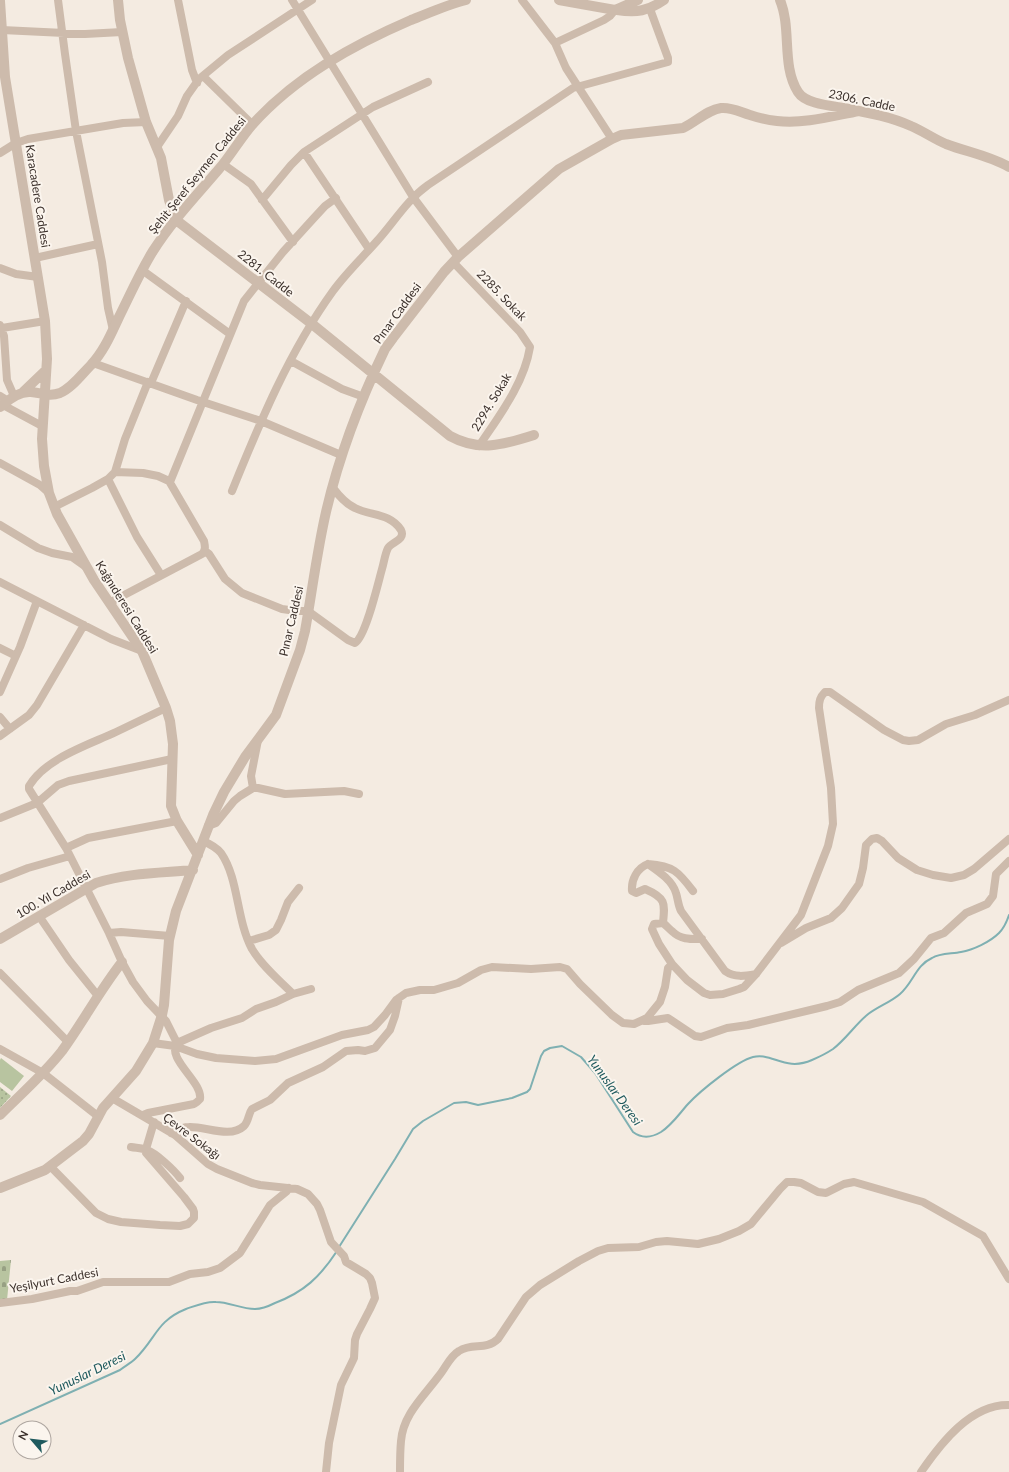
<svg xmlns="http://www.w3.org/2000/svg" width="1009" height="1472" viewBox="0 0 1009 1472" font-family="Lato,sans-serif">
  <defs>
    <pattern id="grass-dots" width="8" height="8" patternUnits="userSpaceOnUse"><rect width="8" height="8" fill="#b8c4a0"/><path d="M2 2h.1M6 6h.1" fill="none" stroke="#97a083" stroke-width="1.8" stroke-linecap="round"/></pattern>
    <pattern id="cemetery-stones" width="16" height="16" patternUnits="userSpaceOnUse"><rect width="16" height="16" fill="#b8c4a0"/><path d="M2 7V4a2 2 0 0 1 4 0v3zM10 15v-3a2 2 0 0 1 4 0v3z" fill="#97a083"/></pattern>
  </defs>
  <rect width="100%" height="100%" fill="#f4ebe1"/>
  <path fill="url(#grass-dots)" d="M0,1087L11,1096L0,1108Z"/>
  <path fill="url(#cemetery-stones)" d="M11,1260L7,1300L0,1301V1261Z"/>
  <path fill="#b8c4a0" d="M1,1058L24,1076L12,1091L0,1082V1060Z"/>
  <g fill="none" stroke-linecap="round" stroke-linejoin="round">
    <path stroke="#7fb0b2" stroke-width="2" d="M339,1247L395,1159L413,1129L423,1121L454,1103L466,1102L478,1105L512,1098L527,1092L530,1089L541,1056L544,1051L550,1048L562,1046L581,1057L595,1073L633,1132C641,1138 651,1138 661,1132C672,1125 679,1114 688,1104C700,1091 737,1061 753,1057C772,1052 785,1072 812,1060C819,1057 827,1053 833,1049C846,1039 855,1025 867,1015C877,1007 891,1002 900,994C913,983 916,965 932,958C940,953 952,954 961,952C973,950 990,942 999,933C1003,929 1007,921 1009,915
      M0,1424L120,1370C125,1366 131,1363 135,1359C156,1339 156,1321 186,1309C195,1306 206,1301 216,1302C229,1302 241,1309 255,1309C262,1309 269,1306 275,1303C304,1292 320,1277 337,1251"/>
    <path stroke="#cdbbac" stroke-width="8" d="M58,0L65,54L76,131L102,262L108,308L113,330
      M178,0L192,70L197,83
      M292,0L413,197L458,257
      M522,0L555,43L566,68L612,139
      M2,30L85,34L122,32
      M555,43L604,20L610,16L615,10
      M203,76L253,125
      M157,147L178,116L187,96L199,79L228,55L312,0
      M304,152L369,249
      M0,153L16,143L28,139L123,123L146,122
      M223,164L251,184L293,242
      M262,200L291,165L304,152L373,107L428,82
      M35,258L98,244
      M453,262L520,332L530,347C524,384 499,416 479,446
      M0,268L16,274L38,277
      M142,270L230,334
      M0,325L4,336L7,380L14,396
      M2,328L45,321
      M291,361L342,389L364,397
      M93,363L197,400L261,421L341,455
      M151,383L186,301
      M0,396L8,401
      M3,405L42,426
      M0,463L40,485L49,493
      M108,479L137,537L161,575
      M170,482L244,301L283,252L313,219L325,206L336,198
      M232,491C260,422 289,352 333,291C346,273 362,258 377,241C394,222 407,200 428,185L573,88L668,62V58L650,9
      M54,507L92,488L108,479L115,472L125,439L148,382
      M0,525L38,548L52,553L72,557L86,567
      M205,551L209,554L225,579L242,593L282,609L296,611H308L348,640L355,643C366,636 378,583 382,569C384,562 385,554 388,548C391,542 406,540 401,530C390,513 371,516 355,508C346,504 339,496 333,488
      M0,582L111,639L142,651
      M109,603L202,554C206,550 205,546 204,541L169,481L158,476L143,473L115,472
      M0,648L16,656
      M0,692L20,647L37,601
      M166,708C149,716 133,724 116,732C88,745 46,758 29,786V789L66,848L109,933L122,962L133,982L147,1001L166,1021L177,1043
      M0,717L10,729
      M0,736L29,715L37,705L84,625
      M253,788L251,776L258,740
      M0,818L37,803L58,785L69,781L172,759
      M208,826L216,823L234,801L240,796L253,788H258L285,794L344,791L359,794
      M203,841C210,844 216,847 221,853C239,879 236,919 252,949C262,966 279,980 293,994
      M66,848L88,838L177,821
      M648,864C658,871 672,880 676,893C678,899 678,905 681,911L725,971C735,978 745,976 756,974
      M0,879L28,868L70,856
      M39,916L69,960L98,996
      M663,923C665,903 666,898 645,889L636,893L632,891C631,880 637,868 648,864C673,866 678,871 693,891
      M109,933L121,932L170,936
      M249,941L269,935L276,930L281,920L288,902L299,888
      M781,943L806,928L831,918L842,908L859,884L863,868L866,845L872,839L877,838L882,841L898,858L917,870L933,875L951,878L964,875L974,869L1009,839
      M672,964L659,944L652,929L654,924L663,923C667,926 669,929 673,932C681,940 692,939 702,939
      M0,973L68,1042
      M644,1021H648L668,1018L695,1036L701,1037L727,1028L748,1025L827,1006L840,1002L858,990L899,973L914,959L931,938L944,933L966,913L987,904L993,896L996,874L1009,861
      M153,1043L175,1046L197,1054L216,1058L255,1061L276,1059L342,1035L368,1030L374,1027L385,1015L396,1000L406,993L420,990H434L458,983L481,970L492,967L531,969L560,967L567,969L580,984L612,1015L623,1023L634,1024L647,1018L660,1002L665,987L668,968L672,964L687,980L704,993L710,995L723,994L739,989L744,987L756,974L801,915L828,846L833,824L831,788L819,708C819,701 820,697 825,692H830L884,730L903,740L909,741L918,740L946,724L975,715L1009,700
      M0,1049L43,1073L99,1117
      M112,1098L175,1135L208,1164L217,1169L252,1183L260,1185L297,1189L308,1194L317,1204L320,1210L331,1242L344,1256L346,1262L366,1274L370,1278L372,1283L375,1298L370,1309L357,1334L355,1340L354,1358L341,1385L329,1443L326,1472
      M143,1115L148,1113L194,1104L197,1102L200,1099C203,1082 166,1059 177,1043L211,1028L242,1018L256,1009L276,1002L293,994L311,989
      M171,1133C177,1130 182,1127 189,1127C205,1126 230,1139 244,1126C249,1121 248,1114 252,1109L270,1100L288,1083L323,1067L346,1051L358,1050L365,1051L375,1048L390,1030L395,1016L399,998
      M131,1147C136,1148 142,1148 147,1150C156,1153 174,1170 180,1178
      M50,1166L96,1213L108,1219L121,1222L160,1225L180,1226L188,1224L194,1218V1212L193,1209L184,1197L146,1153V1149L154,1122
      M0,1303L32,1299L70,1291H77L103,1282H169L190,1274L208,1272L220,1268L240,1253L270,1205L286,1192L289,1188
      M400,1472C400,1462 400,1452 401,1441C403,1415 423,1397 438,1377C446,1368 449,1357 459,1351C473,1342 485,1351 498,1339L526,1297L540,1285L579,1261L598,1251L608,1248L639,1247L656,1242L667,1241L698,1244L719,1239L739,1231L751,1224L780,1189L787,1182H794L801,1183L818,1192L826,1193L844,1184L854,1182L923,1202L983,1236L1009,1279
      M921,1472C941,1443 971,1404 1009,1405"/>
    <path stroke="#cdbbac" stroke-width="10" d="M118,0L120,20L128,58L146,122L161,158L169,200L176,220L312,324L450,436C479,452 503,445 534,435
      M559,0L615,10L638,0
      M780,0C792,29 781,65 798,92C806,105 835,106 849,109C870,113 891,117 911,126C923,131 934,139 946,144C967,152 990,156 1009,167
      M0,1L5,77L45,321L47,359L42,439L44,466L49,493L57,514L94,580L142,651L166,708L170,721L173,744L171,806L177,821L198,855
      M617,10C637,13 648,11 664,0
      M23,392L46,370
      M0,407C9,400 19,391 31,392C42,393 49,397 60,393C72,388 82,374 91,365C104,351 111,334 119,317C130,295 140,272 153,251C172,221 196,196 219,169C231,155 240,139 252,125C295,77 353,45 411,20C429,13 447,5 466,0
      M0,939L96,883C127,873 160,873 193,870
      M0,1115C21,1094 44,1074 62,1051C83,1022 100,990 122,962
      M0,1188L45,1170L83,1141L89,1134L103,1108L136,1071L153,1043L162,1015L164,1005L169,940L176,911L213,815L224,792L245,757L276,715L300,650L305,631C312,592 317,551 326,512C339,456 360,401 385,349L393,338L444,272L458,257L559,169L612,139L621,135L683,128C696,122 707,110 721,108C732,107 740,112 750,115C759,118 768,120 777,121C805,124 832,116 859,111"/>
  </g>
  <g text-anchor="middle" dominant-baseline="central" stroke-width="4" stroke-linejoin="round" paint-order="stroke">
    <g font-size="12" fill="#3b302b" stroke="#fbf5ee">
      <text transform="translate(862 100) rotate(12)">2306. Cadde</text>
      <text transform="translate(197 175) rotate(-51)">Şehit Şeref Seymen Caddesi</text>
      <text transform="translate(38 196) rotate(81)">Karacadere Caddesi</text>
      <text transform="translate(266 273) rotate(38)">2281. Cadde</text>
      <text transform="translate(502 295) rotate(46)">2285. Sokak</text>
      <text transform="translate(397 313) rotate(-54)">Pınar Caddesi</text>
      <text transform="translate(491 402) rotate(-59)">2294. Sokak</text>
      <text transform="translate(127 607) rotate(58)">Kağnıderesi Caddesi</text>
      <text transform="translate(291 621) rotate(-77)">Pınar Caddesi</text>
      <text transform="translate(53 894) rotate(-30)">100. Yıl Caddesi</text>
      <text transform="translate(192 1136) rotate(37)">Çevre Sokağı</text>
      <text transform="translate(54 1280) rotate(-11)">Yeşilyurt Caddesi</text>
    </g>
    <g font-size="13" font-style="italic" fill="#1f5a5e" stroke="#fbf5ee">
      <text transform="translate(615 1090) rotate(54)">Yunuslar Deresi</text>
      <text transform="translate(87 1373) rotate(-26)">Yunuslar Deresi</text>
    </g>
  </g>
  <g transform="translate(32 1440) rotate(298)"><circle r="19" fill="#fbf5ee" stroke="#aea6a0"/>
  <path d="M0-3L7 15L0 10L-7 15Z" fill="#1f5a5e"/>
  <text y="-6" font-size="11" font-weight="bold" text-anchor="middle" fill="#3b302b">N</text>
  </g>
</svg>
